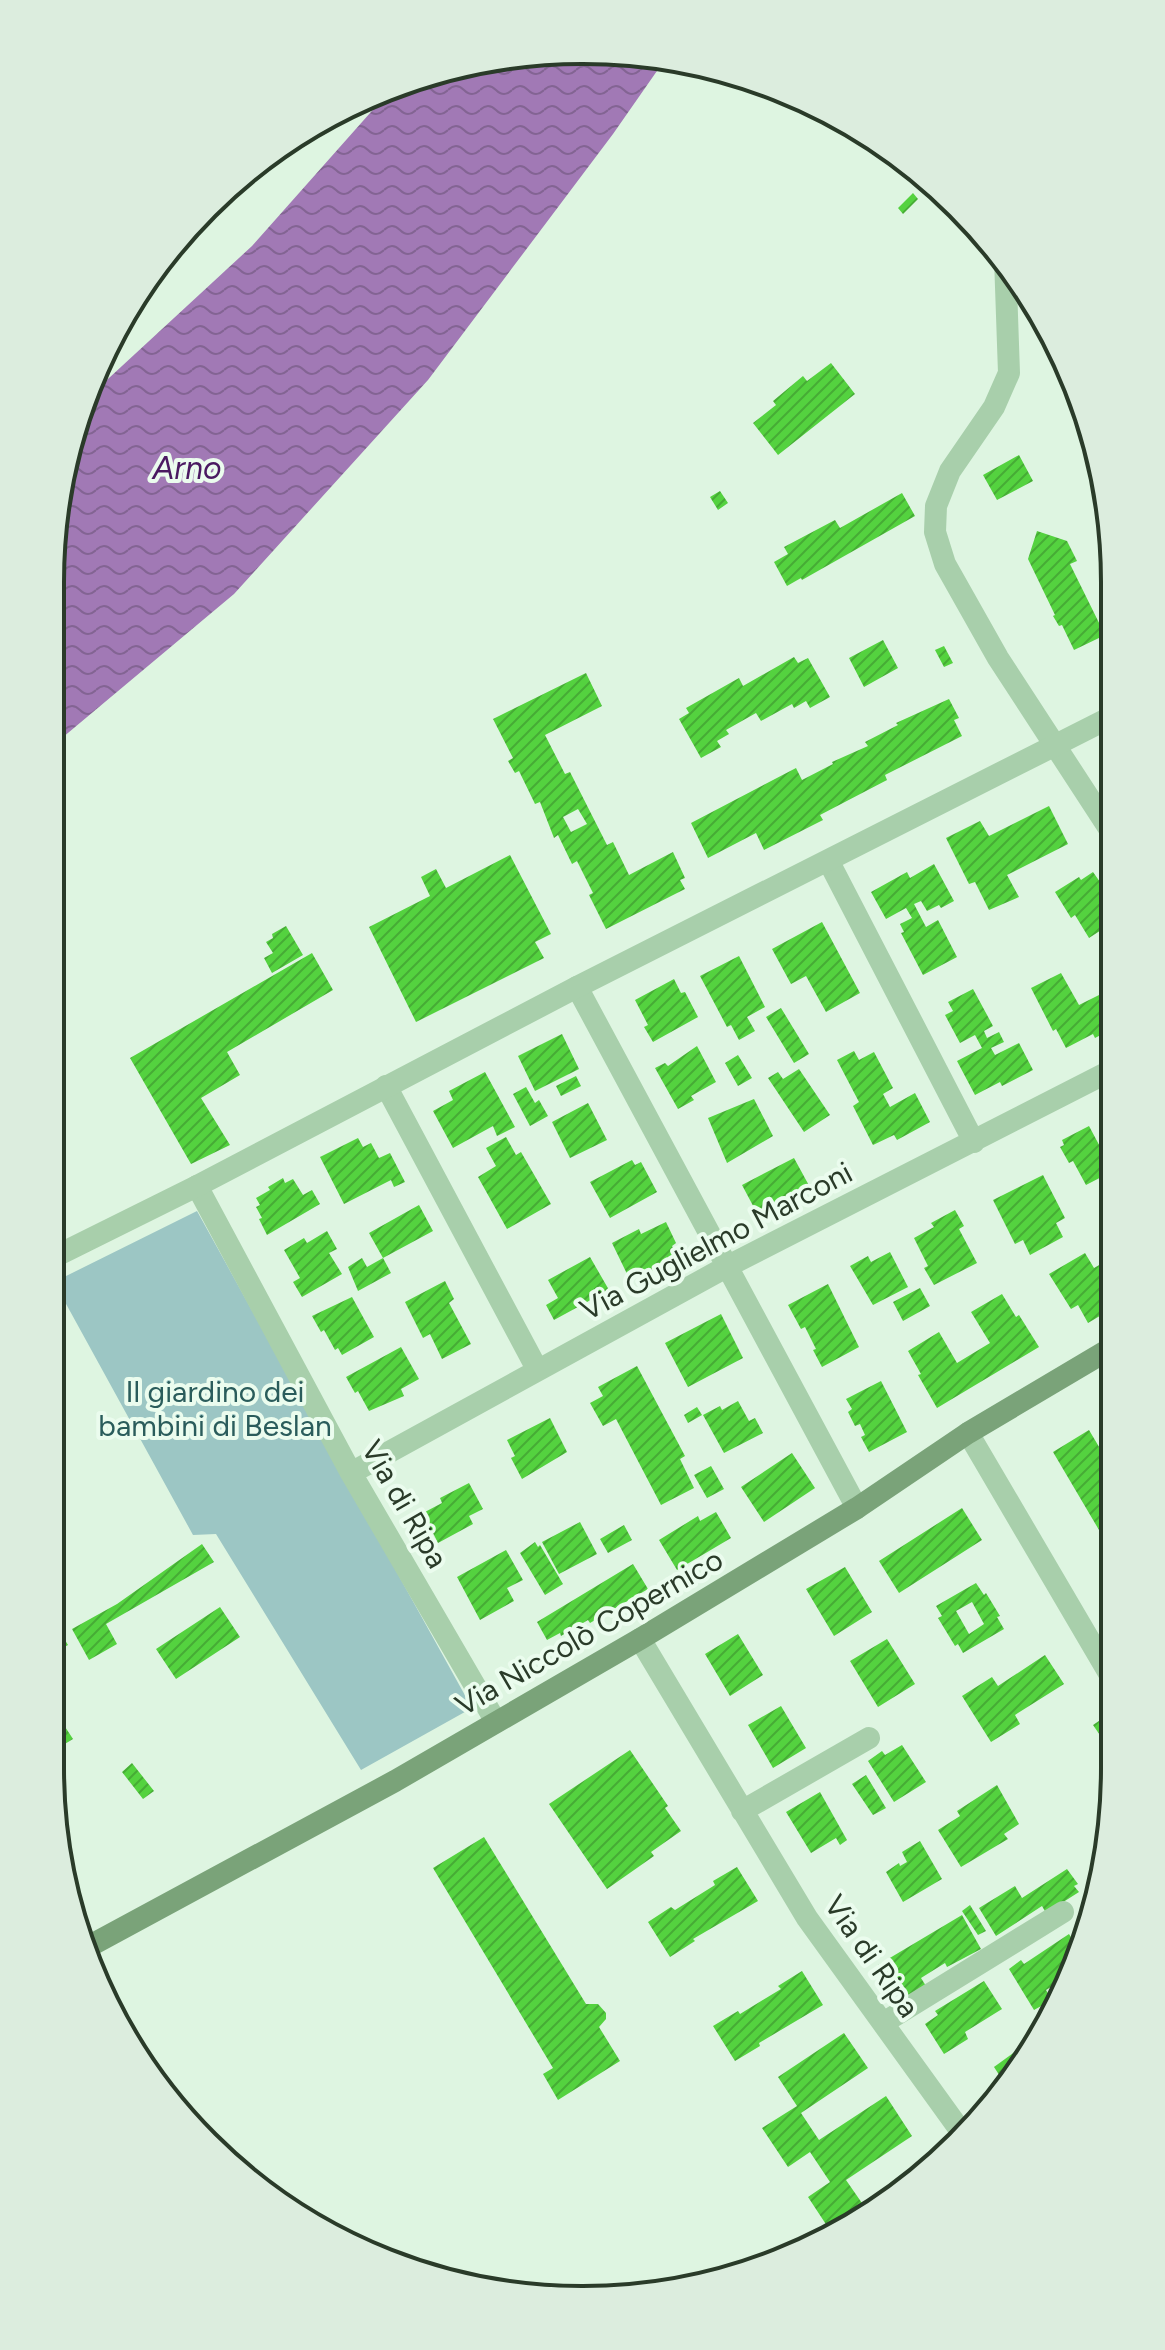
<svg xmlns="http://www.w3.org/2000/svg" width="1165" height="2350" viewBox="0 0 1165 2350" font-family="Figtree,sans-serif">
  <defs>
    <pattern id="water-waves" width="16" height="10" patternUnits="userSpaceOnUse" patternTransform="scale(2)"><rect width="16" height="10" fill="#a179b5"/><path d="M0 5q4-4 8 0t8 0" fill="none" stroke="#836493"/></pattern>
    <pattern id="building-hatch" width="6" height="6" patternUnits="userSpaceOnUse" patternTransform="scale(2)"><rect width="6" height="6" fill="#54d23f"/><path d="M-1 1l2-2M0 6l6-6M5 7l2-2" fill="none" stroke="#46ac35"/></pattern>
  </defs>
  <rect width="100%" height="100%" fill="#def5e1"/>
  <path fill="#9cc6c4" d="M197,1211L472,1708L361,1770L216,1534L193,1535L54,1282Z"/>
  <path fill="url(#water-waves)" d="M583,50L666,58L613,134L428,380L234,594L50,748V582L60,478L83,402L252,246L394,86L479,60Z"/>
  <path fill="url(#building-hatch)" fill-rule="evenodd" d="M913,193L918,199L903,214L898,208Z
    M831,363L855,394L778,455L753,423L776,405L773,401L803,376L807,381Z
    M1019,455L1033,481L997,500L983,475Z
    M720,491L728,503L718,510L710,497Z
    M902,493L915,516L802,580L801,578L787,586L774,562L788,554L784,547L835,520L840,528Z
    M1037,531L1067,541L1077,561L1070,564L1103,631L1099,633L1101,637L1074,650L1062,625L1059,626L1053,616L1055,615L1028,559Z
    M1110,531L1111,547V560L1099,537Z
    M883,640L898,668L864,687L849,658Z
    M944,646L953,663L944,667L935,650Z
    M794,657L798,663L808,658L830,697L810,708L806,701L794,708L792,704L761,721L756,713L726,730L729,734L717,741L721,747L701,758L679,719L689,713L686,708L739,678L743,686Z
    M586,673L602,706L545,735L565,774L570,772L607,845L613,842L629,875L673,852L685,878L680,880L685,889L606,929L589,895L593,893L577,861L572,864L558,835L554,838L540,802L535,804L519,771L515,773L508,761L513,758L493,719ZM578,809L587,824L571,832L563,817Z
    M949,699L959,718L954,720L962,736L885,775L887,780L820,815L823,820L764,850L756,833L708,858L691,823L796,768L802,780L833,764L832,762L868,746L865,742L898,725L896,723Z
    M1049,806L1068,844L1007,875L1019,897L989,910L975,882L969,884L946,838L980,821L989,836Z
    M510,855L551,934L535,942L544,958L416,1022L369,927L430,896L421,877L436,869L446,888Z
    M934,864L954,901L941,908L939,905L927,911L921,901L914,904L926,927L938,920L957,957L923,975L901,933L904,932L900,924L912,918L906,908L886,919L871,892L907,872L910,878Z
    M1093,872L1112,899V923L1089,938L1075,915L1071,918L1055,892L1079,877L1081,880Z
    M822,922L860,993L826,1012L806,976L791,984L772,949Z
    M286,926L303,955L272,973L264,958L273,953L266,942L273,938L272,934Z
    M312,953L333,990L227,1052L240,1075L201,1098L230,1145L191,1164L130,1058Z
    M739,956L765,1007L747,1017L755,1031L739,1040L731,1025L727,1027L700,976Z
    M1112,966V1029L1095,1038L1093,1034L1066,1048L1056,1029L1053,1031L1031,988L1061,973L1079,1005L1107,991L1105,988L1110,986L1102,971Z
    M674,979L681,993L685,992L698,1017L653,1042L644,1027L648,1025L635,1000Z
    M973,989L993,1026L984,1031L987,1038L999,1032L1004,1042L991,1048L995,1055L1019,1043L1033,1070L1002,1086L1000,1082L975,1095L957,1061L982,1048L975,1035L960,1043L945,1015L953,1011L948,1002Z
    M781,1008L809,1054L794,1063L766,1017Z
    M562,1034L579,1069L535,1091L518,1056Z
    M697,1046L716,1082L691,1096L694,1100L678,1109L655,1068L665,1063L668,1066Z
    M854,1051L859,1060L874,1052L893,1088L883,1094L890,1107L915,1093L930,1122L897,1140L894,1135L873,1145L853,1106L859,1102L837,1060Z
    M738,1055L752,1078L738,1086L725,1063Z
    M799,1069L830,1115L804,1132L768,1078L778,1072L783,1079Z
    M485,1072L515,1127L497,1136L493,1126L453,1148L433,1111L453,1100L449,1091Z
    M576,1076L581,1086L561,1096L556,1086Z
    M526,1087L535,1103L539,1100L548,1116L530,1126L513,1094Z
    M754,1099L773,1136L727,1163L708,1118Z
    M588,1103L607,1140L570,1158L552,1122Z
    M1089,1126L1113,1171L1086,1185L1073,1161L1069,1163L1060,1147L1064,1145L1062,1140Z
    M506,1137L516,1155L521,1152L551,1204L507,1229L478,1177L496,1166L486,1148Z
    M358,1138L363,1147L371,1143L379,1158L390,1153L405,1182L394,1187L391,1180L344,1204L320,1157Z
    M794,1158L812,1191L759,1217L742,1185Z
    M632,1160L635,1165L641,1162L657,1192L610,1218L590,1182Z
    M1043,1175L1065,1218L1056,1223L1063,1237L1030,1255L1023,1240L1015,1244L993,1200Z
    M283,1178L285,1183L293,1179L303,1195L312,1190L320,1204L267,1235L259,1219L262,1218L256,1207L260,1205L256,1198L270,1190L268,1187Z
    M419,1205L433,1231L383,1258L369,1233Z
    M955,1210L964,1226L959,1229L977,1263L934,1285L924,1268L928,1266L914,1238L934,1227L931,1223Z
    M666,1222L676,1243L672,1246L678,1258L651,1272L650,1268L629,1278L612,1243L639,1229L641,1234Z
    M327,1231L337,1249L329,1253L342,1274L302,1297L293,1282L300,1278L284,1250L304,1238L307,1243Z
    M890,1252L908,1287L873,1305L850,1266L868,1256L871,1262Z
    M1085,1253L1094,1268L1113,1257V1308L1088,1323L1078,1305L1071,1309L1049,1274Z
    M590,1257L609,1290L554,1320L546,1305L558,1298L548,1280Z
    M362,1258L367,1267L383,1258L391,1273L358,1291L348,1267Z
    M445,1281L454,1299L449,1303L471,1344L442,1359L430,1334L423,1338L405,1302Z
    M828,1284L859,1347L822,1367L813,1350L816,1349L805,1327L801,1329L788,1305Z
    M920,1288L930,1306L903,1321L893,1302Z
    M1002,1294L1016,1317L1019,1315L1039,1347L937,1408L918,1375L921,1374L908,1351L939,1332L957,1363L990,1343L971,1312Z
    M352,1297L374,1337L342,1355L338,1348L335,1350L324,1330L321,1332L312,1316Z
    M721,1314L743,1358L688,1387L665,1343Z
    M401,1347L419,1379L401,1389L404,1396L369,1411L358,1391L355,1393L346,1377Z
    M637,1366L685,1456L680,1459L694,1488L661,1505L616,1419L603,1426L590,1403L603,1396L598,1387Z
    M881,1381L907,1432L869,1452L861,1437L865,1435L860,1424L855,1426L848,1412L852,1409L846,1399Z
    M738,1401L749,1421L755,1418L763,1433L724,1453L703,1415L720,1406L722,1410Z
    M697,1407L702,1415L688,1423L684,1415Z
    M550,1418L567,1452L522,1479L511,1458L515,1456L507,1440Z
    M1089,1430L1114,1472V1522L1099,1530L1053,1452Z
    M792,1453L815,1488L764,1522L741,1487Z
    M711,1466L724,1489L707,1498L694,1475Z
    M469,1483L483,1509L469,1516L473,1524L438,1543L423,1513L442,1503L440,1498Z
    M962,1508L982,1540L899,1593L879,1561Z
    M716,1512L731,1538L677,1570L659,1540L698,1516L700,1521Z
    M580,1522L597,1554L559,1574L542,1542Z
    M624,1525L632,1540L608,1553L600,1539Z
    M535,1542L538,1547L540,1545L563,1584L545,1595L520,1553Z
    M202,1544L214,1562L106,1624L117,1644L89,1660L72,1629L117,1604Z
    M506,1550L523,1580L507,1588L514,1601L480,1620L457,1577Z
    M633,1564L648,1589L590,1623L588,1620L561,1636L560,1633L547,1640L537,1622Z
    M845,1567L872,1612L834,1636L806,1589Z
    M976,1583L984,1595L986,1593L1000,1616L997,1617L1004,1629L963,1653L958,1644L955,1646L938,1618L942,1616L936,1606ZM972,1602L984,1624L969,1634L956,1611Z
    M220,1607L240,1637L176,1679L156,1649Z
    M56,1625L68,1645L50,1655V1629Z
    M738,1634L763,1675L730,1696L705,1654Z
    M887,1639L915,1684L878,1707L850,1661Z
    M1045,1655L1064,1684L1015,1715L1020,1724L991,1742L962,1696L992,1677L998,1686Z
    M781,1706L806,1748L773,1768L748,1725Z
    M1115,1710V1757L1093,1725Z
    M60,1719L73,1739L50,1753V1725Z
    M902,1745L926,1782L894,1802L868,1761L882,1751L885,1755Z
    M630,1750L668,1806L665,1808L681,1831L651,1852L654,1856L607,1889L549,1804Z
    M132,1763L154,1791L143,1799L122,1772Z
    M866,1775L886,1808L873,1815L852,1784Z
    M997,1785L1019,1824L1004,1834L1008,1839L961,1867L938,1830L960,1816L957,1811Z
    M820,1792L847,1840L840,1845L836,1838L811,1853L786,1812Z
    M484,1837L586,2004H598L606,2013V2019L599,2027L620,2061L558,2100L543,2074L553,2068L433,1868Z
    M920,1841L942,1879L903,1902L886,1872L899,1863L900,1866L907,1862L902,1852Z
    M737,1867L758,1901L693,1939L695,1941L670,1957L648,1922L671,1907L675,1910L715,1885L713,1881Z
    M1067,1869L1078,1884L1074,1886L1079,1892L1046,1913L1042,1906L996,1936L979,1908L1015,1886L1022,1898Z
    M970,1905L986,1931L978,1935L962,1911Z
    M962,1915L981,1949L947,1967L945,1963L921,1978L926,1986L908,1997L903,1989L895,1993L878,1965Z
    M1069,1934L1077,1947L1083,1943L1076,1965L1062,1974L1064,1979L1046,1990L1052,2000L1034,2010L1009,1969L1021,1960L1024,1964Z
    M802,1971L823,2005L759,2043L760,2046L735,2061L713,2026L738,2011L740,2014L781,1989L778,1986Z
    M984,1981L1002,2009L965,2032L968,2039L944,2054L925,2024L938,2015L935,2011Z
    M844,2033L868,2068L801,2113L819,2140L886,2096L912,2136L846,2180L864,2206L904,2180L906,2182L833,2235L808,2197L830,2182L810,2152L788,2167L762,2128L797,2106L778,2077Z
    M1037,2041L1025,2064L1001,2093L997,2087L1003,2081L994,2067L1016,2051L1019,2054Z"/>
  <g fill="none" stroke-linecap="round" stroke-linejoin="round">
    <path stroke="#a8cfab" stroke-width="22" d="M1005,258L1009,373L994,407L950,471L936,506L935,532L945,564L998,658L1112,833
      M829,862L974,1142
      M577,987L857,1508
      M386,1086L537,1369
      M197,1186L351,1473L496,1722
      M968,1433L1110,1675
      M351,1473L728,1266L1112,1070
      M640,1639L807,1918L965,2137
      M742,1811L869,1738
      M883,2023L1063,1912"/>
    <path stroke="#a8cfab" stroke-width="22" d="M50,1259L197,1186L577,987L1111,717"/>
    <path stroke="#7aa379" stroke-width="22" d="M84,1949L395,1781L640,1639L857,1508L968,1433L1113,1347"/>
  </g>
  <g text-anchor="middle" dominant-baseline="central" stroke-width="8" stroke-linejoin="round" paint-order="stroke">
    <g font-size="30" fill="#2a3b29" stroke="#ebfcee">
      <text transform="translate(716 1241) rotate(-28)">Via Guglielmo Marconi</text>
      <text transform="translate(405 1504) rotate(60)">Via di Ripa</text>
      <text transform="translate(589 1632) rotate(-30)">Via Niccolò Copernico</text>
      <text transform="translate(872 1956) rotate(55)">Via di Ripa</text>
    </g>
    <g font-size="30" fill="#2a5c5b" stroke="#ebfcee">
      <text x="215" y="1391">Il giardino dei<tspan x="215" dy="34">bambini di Beslan</tspan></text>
    </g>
    <g font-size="32" font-style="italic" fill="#4a1961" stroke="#ebfcee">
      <text x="187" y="468">Arno</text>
    </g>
  </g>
  <path d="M0 0H1165V2350H0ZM582 64H583A518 518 0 0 1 1101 582V1768A518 518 0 0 1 583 2286H582A518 518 0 0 1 64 1768V582A518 518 0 0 1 582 64Z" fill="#dcedde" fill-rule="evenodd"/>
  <path fill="none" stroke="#2a3b29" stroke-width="4" d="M582 64H583A518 518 0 0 1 1101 582V1768A518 518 0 0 1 583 2286H582A518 518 0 0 1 64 1768V582A518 518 0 0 1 582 64Z"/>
</svg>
